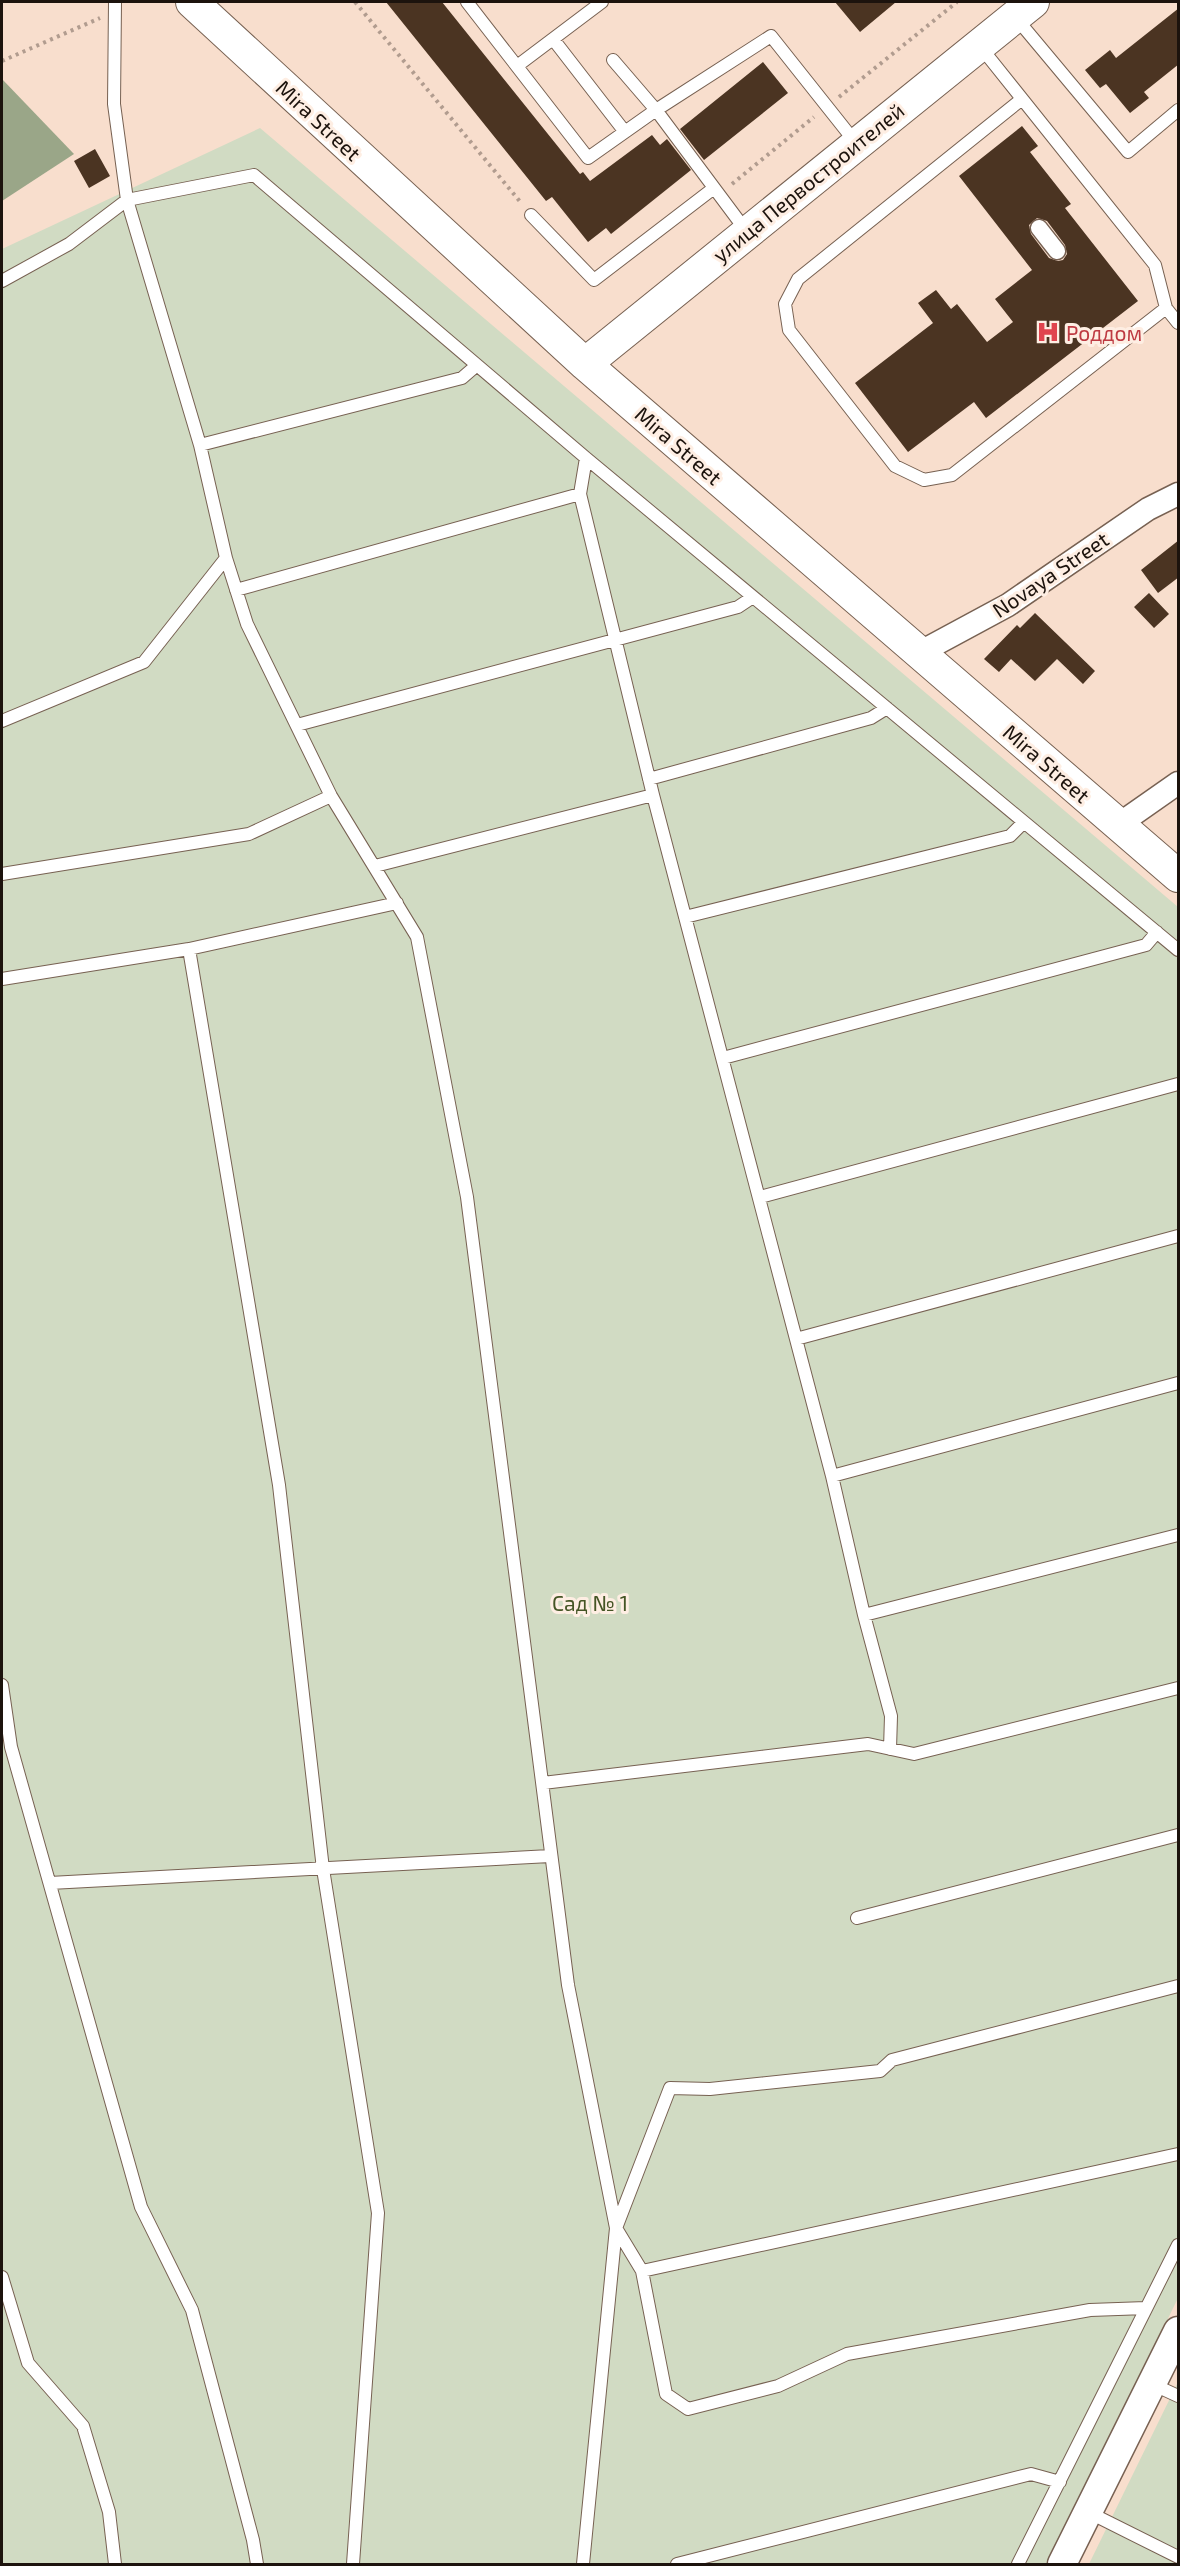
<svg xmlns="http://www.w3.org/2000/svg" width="1180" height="2566" viewBox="0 0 1180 2566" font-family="'Exo 2',sans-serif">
  <rect width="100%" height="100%" fill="#f8decd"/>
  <path fill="#d1dbc3" d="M260,128L1178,907V2298L1048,2564H2V249Z
    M1178,2382V2564H1089Z"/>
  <path fill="#9aa688" d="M2,79L74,154L2,201Z"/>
  <path fill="#4b3422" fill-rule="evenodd" d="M386,2H442L580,174L583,172L590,181L652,135L660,145L667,139L691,170L611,234L606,228L588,242L552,197L546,201Z
    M835,2H896L860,32Z
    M1179,8V64L1144,92L1149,98L1130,113L1106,84L1100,88L1085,70L1110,50L1116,58Z
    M763,62L788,93L704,160L680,129Z
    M1022,126L1038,146L1030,152L1071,204L1065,208L1138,301L986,418L974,402L908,452L855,383L933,323L918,303L936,290L951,309L957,304L987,342L1013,322L995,299L1032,270L959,176ZM1037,218L1047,221L1065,245L1067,254L1063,260L1058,261L1049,258L1031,234L1029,225Z
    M95,149L110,176L89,188L74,161Z
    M1179,540V577L1158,593L1141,570Z
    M1149,593L1169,614L1154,628L1134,607Z
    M1035,613L1095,671L1083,684L1057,659L1035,681L1011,659L999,672L984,659L1017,625L1020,628Z"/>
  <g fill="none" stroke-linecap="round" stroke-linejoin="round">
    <g stroke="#776152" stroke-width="14">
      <path id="service" d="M115,2L114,104L127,200L200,445L226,558L247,624L331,796L417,937L467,1197L568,1985L616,2228L583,2564
        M467,2L588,158L656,110L771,36L856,143
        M1016,18L1128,152L1178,110
        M553,39L625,132
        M979,45L1155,265L1166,308
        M613,60L656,110L747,232
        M517,66L602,2
        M1022,99L798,279L785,304L789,330L895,466L924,480L952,475L1166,308L1178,323
        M531,215L594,280L714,188
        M2,281L69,244L127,200L254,175L586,458L1178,950
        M200,445L462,378L477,365
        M586,458L580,494L653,795L832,1476L864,1615L891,1716L890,1749
        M236,590L580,494
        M2,721L144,662L226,558
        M297,725L738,607L753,597
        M649,779L871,718L887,708
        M375,866L653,795
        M2,874L249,834L331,796
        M685,917L1010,836L1024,822
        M189,949L279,1485L323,1869L378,2213L353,2564
        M2,979L189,949L397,903
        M723,1058L1146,945L1157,932
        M760,1197L1178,1084
        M796,1339L1178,1236
        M832,1476L1178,1383
        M864,1615L1178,1535
        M2,1685L11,1747L141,2207L192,2310L253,2540L257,2564
        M543,1783L868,1744L914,1754L1178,1688
        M50,1883L550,1856
        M857,1918L1178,1835
        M642,2271L1178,2154
        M2,2277L28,2363L83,2426L109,2512L115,2564
        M1146,2308L1090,2310L847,2354L778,2386L688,2409L666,2394L642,2271L616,2228L670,2088L710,2089L880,2071L892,2060L1178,1986
        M1152,2384L1178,2396
        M1088,2512L1178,2557
        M677,2564L1031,2474L1060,2482
        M1018,2564L1178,2245"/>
    </g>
    <g stroke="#776152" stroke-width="19">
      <path id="pedestrian" d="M1039,228L1057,251"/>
    </g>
    <g stroke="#776152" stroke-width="25">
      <path id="minor" d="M919,653L1008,605L1148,509L1178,494
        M1118,825L1178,783"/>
    </g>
    <g stroke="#776152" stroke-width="31">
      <path id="tertiary" d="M1062,2564L1178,2331"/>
    </g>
    <g stroke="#776152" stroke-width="34">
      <path id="secondary" d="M192,2L585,364L1178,876
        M585,364L1033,2"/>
    </g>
    <path stroke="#b19c8f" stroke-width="4" stroke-dasharray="3 4.5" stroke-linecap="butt" d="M355,2L522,204
      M2,61L100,18
      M839,97L957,2
      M732,184L814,117"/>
    <use href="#service" stroke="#fff" stroke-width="12"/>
    <use href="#pedestrian" stroke="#fff" stroke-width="16"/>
    <use href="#minor" stroke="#fff" stroke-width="22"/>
    <use href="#tertiary" stroke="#fff" stroke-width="28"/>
    <use href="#secondary" stroke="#fff" stroke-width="32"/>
  </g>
  <defs>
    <g id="hospital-bare" transform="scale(1.8)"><path d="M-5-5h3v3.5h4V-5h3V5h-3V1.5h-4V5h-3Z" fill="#e0444e" stroke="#feeee3" stroke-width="2.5" paint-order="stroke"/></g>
  </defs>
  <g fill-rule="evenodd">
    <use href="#hospital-bare" x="1048" y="332"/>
  </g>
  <g text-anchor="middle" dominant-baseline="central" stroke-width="6" stroke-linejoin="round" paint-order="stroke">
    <g font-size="21" fill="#1c130d" stroke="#feeee3">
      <text transform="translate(319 120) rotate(43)">Mira Street</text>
      <text transform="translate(808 182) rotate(-39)">улица Первостроителей</text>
      <text transform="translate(679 445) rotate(41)">Mira Street</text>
      <text transform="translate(1050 574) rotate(-34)">Novaya Street</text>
      <text transform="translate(1047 763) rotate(41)">Mira Street</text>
    </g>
    <g font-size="21" fill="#be3a42" stroke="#feeee3" text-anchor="start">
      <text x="1066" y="332">Роддом</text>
    </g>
    <g font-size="21" fill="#455525" stroke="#feeee3">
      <text x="590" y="1602">Сад № 1</text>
    </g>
  </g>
  <rect width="1180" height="2566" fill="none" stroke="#1c130d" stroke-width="6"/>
</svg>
